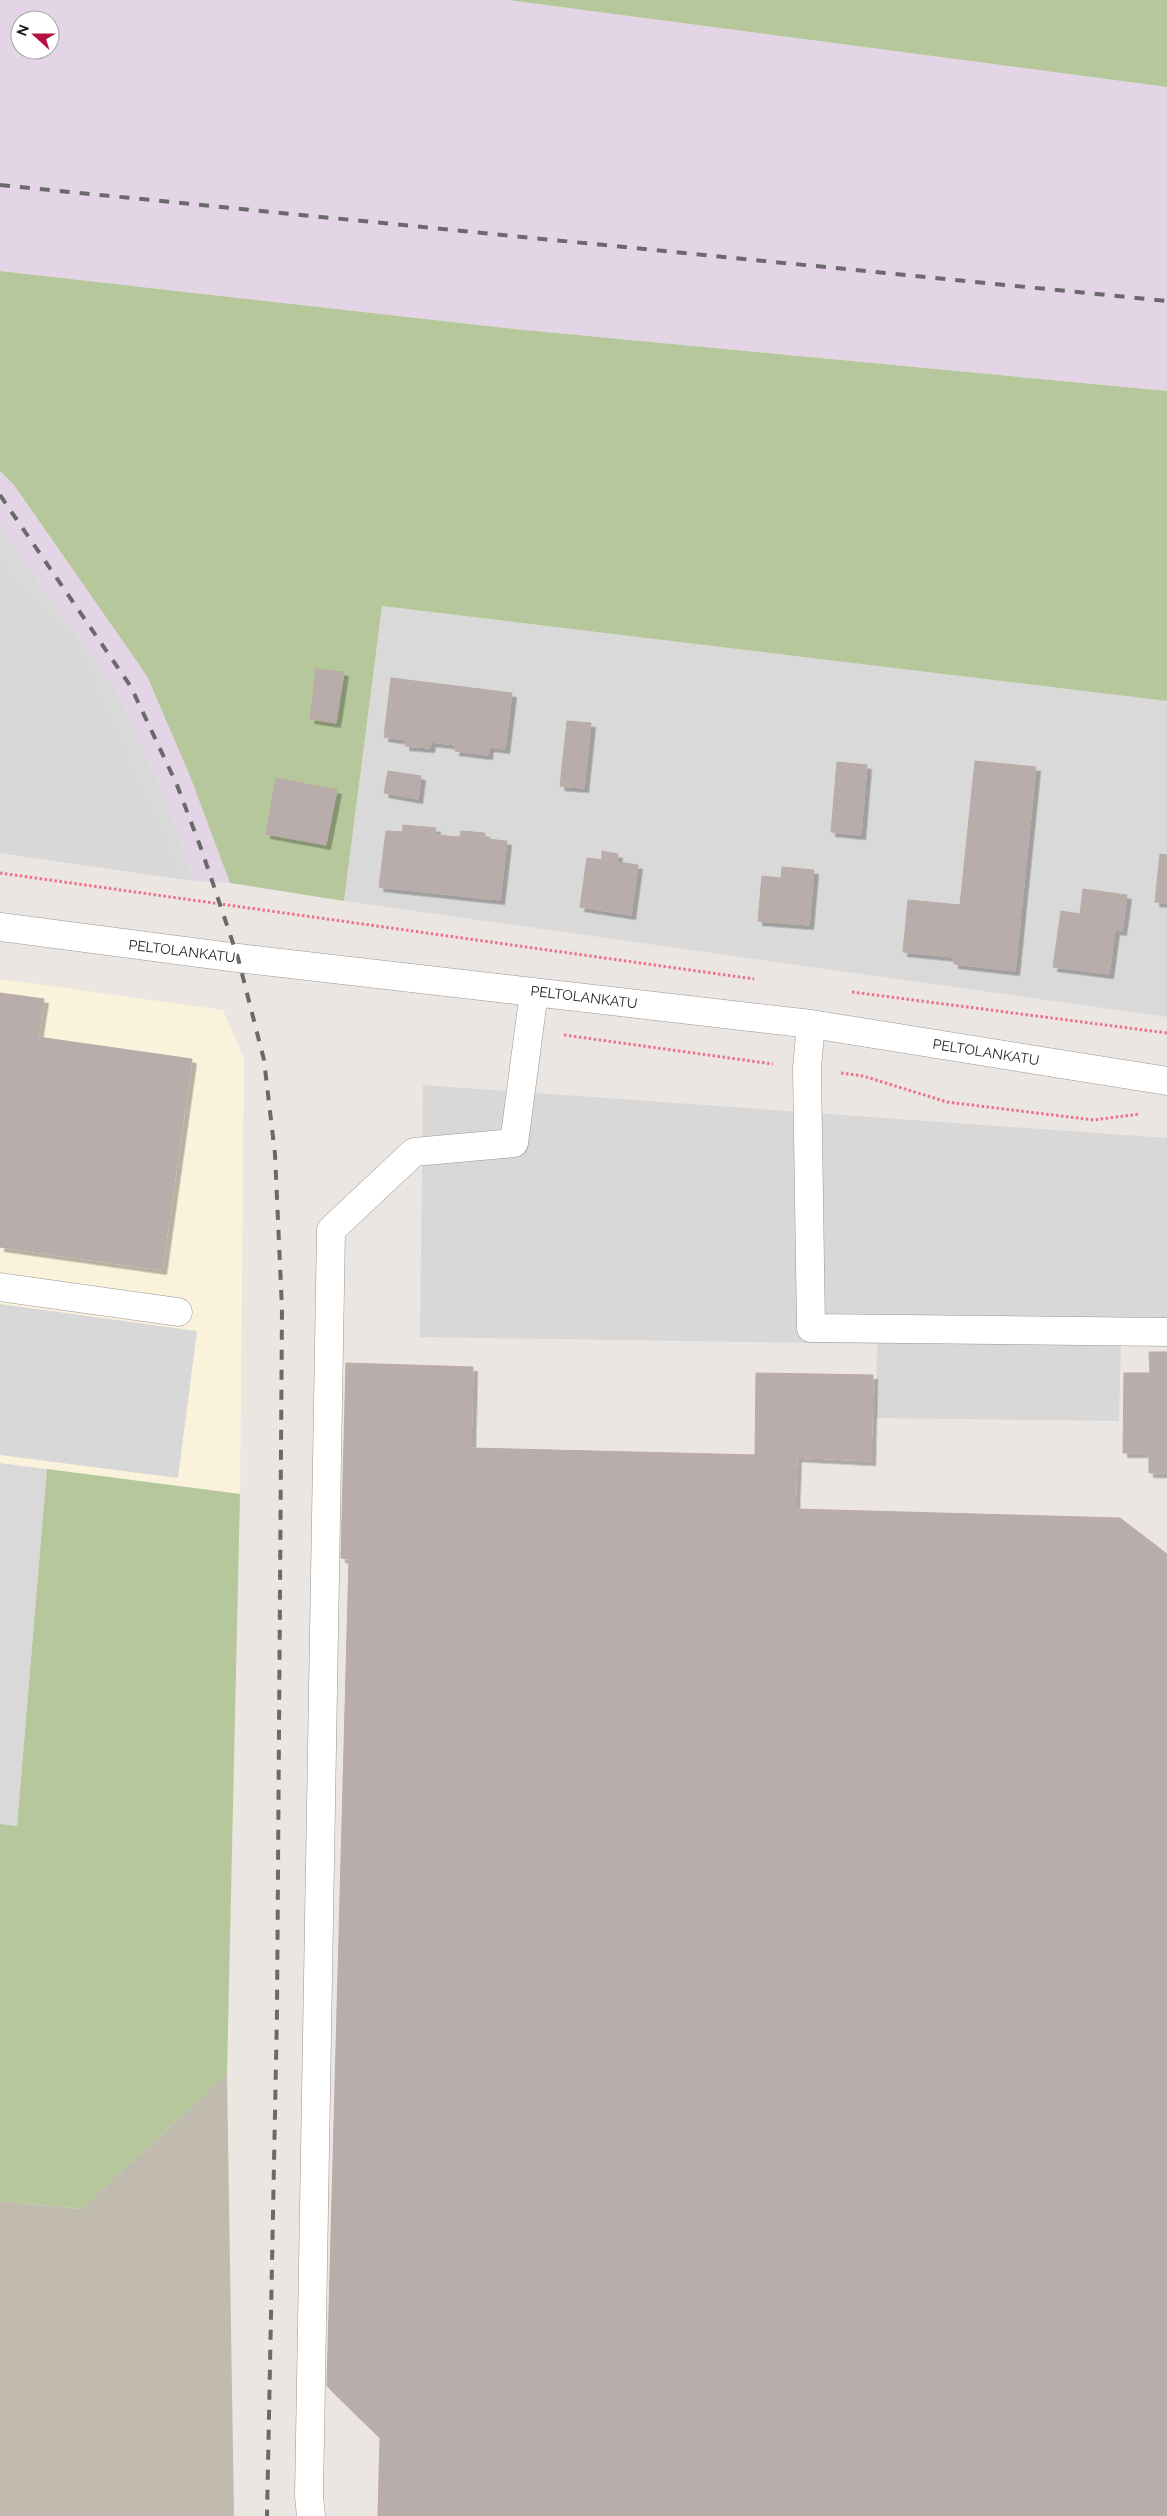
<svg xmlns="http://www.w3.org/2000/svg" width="1167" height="2516" viewBox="0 0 1167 2516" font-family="Raleway,sans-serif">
  <defs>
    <filter id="shadow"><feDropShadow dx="4.5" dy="4.5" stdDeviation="0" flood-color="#0004"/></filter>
  </defs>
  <rect width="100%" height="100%" fill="#ece6e2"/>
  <path fill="#dad9d9" d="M0,528L117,692L161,789L195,881L0,853Z
    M382,606L1167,701V1017L344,901Z
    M0,1463L47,1469L17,1826L0,1824Z"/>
  <path fill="#e3d5e5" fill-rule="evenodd" d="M0,0H508L1167,87V391L514,329L0,271ZM20,20H50V50H20Z
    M0,471L14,485L147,676L190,776L230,883L195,881L161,789L117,692L0,528Z"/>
  <path fill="#fbf2dc" d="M0,979L223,1010L244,1059L240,1494L0,1463Z"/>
  <path fill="#c0baaf" d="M227,2074L234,2516H0V2201L81,2209Z"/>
  <path fill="#b6c89b" d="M508,0H1167V87Z
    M0,271L514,329L1167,391V701L382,606L344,901L230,883L190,776L147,676L14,485L0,471Z
    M47,1469L240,1494L227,2074L81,2209L0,2201V1824L17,1826Z"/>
  <path fill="#d8d8d8" d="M0,564L77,649L180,879L0,853Z
    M423,1085L1167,1138V1344L1121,1345L1119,1421L876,1418L877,1344L420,1337Z
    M0,1304L197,1331L178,1478L0,1455Z"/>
  <path fill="#b9adac" stroke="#bca9a6" filter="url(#shadow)" d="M316,669L344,672L336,723L310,719Z
    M391,678L512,693L505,749L489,747L488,755L455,751L456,745L431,742L430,748L405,746L406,740L384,737Z
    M567,721L591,723L584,788L560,786Z
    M975,761L1036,767L1015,971L954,964V957L903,952L908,900L960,905Z
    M837,762L867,765L861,835L831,832Z
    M388,771L421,776L418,799L384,793Z
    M276,778L337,790L326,845L266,834Z
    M403,825L436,828L435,835L460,837L461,831L485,833V839L507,841L500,900L379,887L386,831L402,832Z
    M602,851L618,854L617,862L638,865L631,915L580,907L587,858L602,860Z
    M1160,854L1167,855V903L1155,902Z
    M782,867L814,870L809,925L758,921L762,876L781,878Z
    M1083,889L1127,895L1122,931L1115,930L1109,974L1053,967L1061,911L1080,914Z
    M0,993L44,999L38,1037L192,1059L162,1270L0,1247Z
    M1149,1352H1167V1473H1149V1453H1123L1124,1373H1150Z
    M346,1363L473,1367L471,1448L797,1456L795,1509L1120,1518L1167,1554V2516H378L380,2438L327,2386L349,1559L341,1558Z
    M756,1373L873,1375L871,1461L755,1455Z"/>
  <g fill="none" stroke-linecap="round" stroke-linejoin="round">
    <g stroke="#969696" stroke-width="29">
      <path id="minor" d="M0,927L238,958L811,1024L1167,1081
        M811,1024L807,1068L811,1328L1167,1332
        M0,1287L178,1312
        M311,2516L309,2496L331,1230L414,1152L514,1143L534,992"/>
    </g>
    <path stroke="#ec738c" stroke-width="3" stroke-dasharray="2.5 2.5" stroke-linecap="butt" d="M0,873L754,979
      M852,992L1167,1033
      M564,1035L773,1064
      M841,1073L863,1076L947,1102L1094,1120L1139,1114"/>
    <use href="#minor" stroke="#fff" stroke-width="28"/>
    <path stroke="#6a6a6a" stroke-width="4" stroke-dasharray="10 10" stroke-linecap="butt" d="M0,185L1167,301
      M0,495L131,687L177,785L202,851L238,958L264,1060L275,1154L282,1309L277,2012L267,2516"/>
  </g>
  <g text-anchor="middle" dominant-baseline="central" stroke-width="4" stroke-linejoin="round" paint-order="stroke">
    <g font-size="14" fill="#1c1c1c" stroke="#fff">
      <text transform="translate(182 951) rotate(7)">PELTOLANKATU</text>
      <text transform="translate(584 997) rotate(7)">PELTOLANKATU</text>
      <text transform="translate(986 1052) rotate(9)">PELTOLANKATU</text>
    </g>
  </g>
  <g transform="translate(35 35) rotate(291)"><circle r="24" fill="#ffffff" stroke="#a4a4a4"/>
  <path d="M0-4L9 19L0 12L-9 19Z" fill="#b51244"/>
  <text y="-8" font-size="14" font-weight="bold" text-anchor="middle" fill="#1c1c1c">N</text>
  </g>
</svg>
